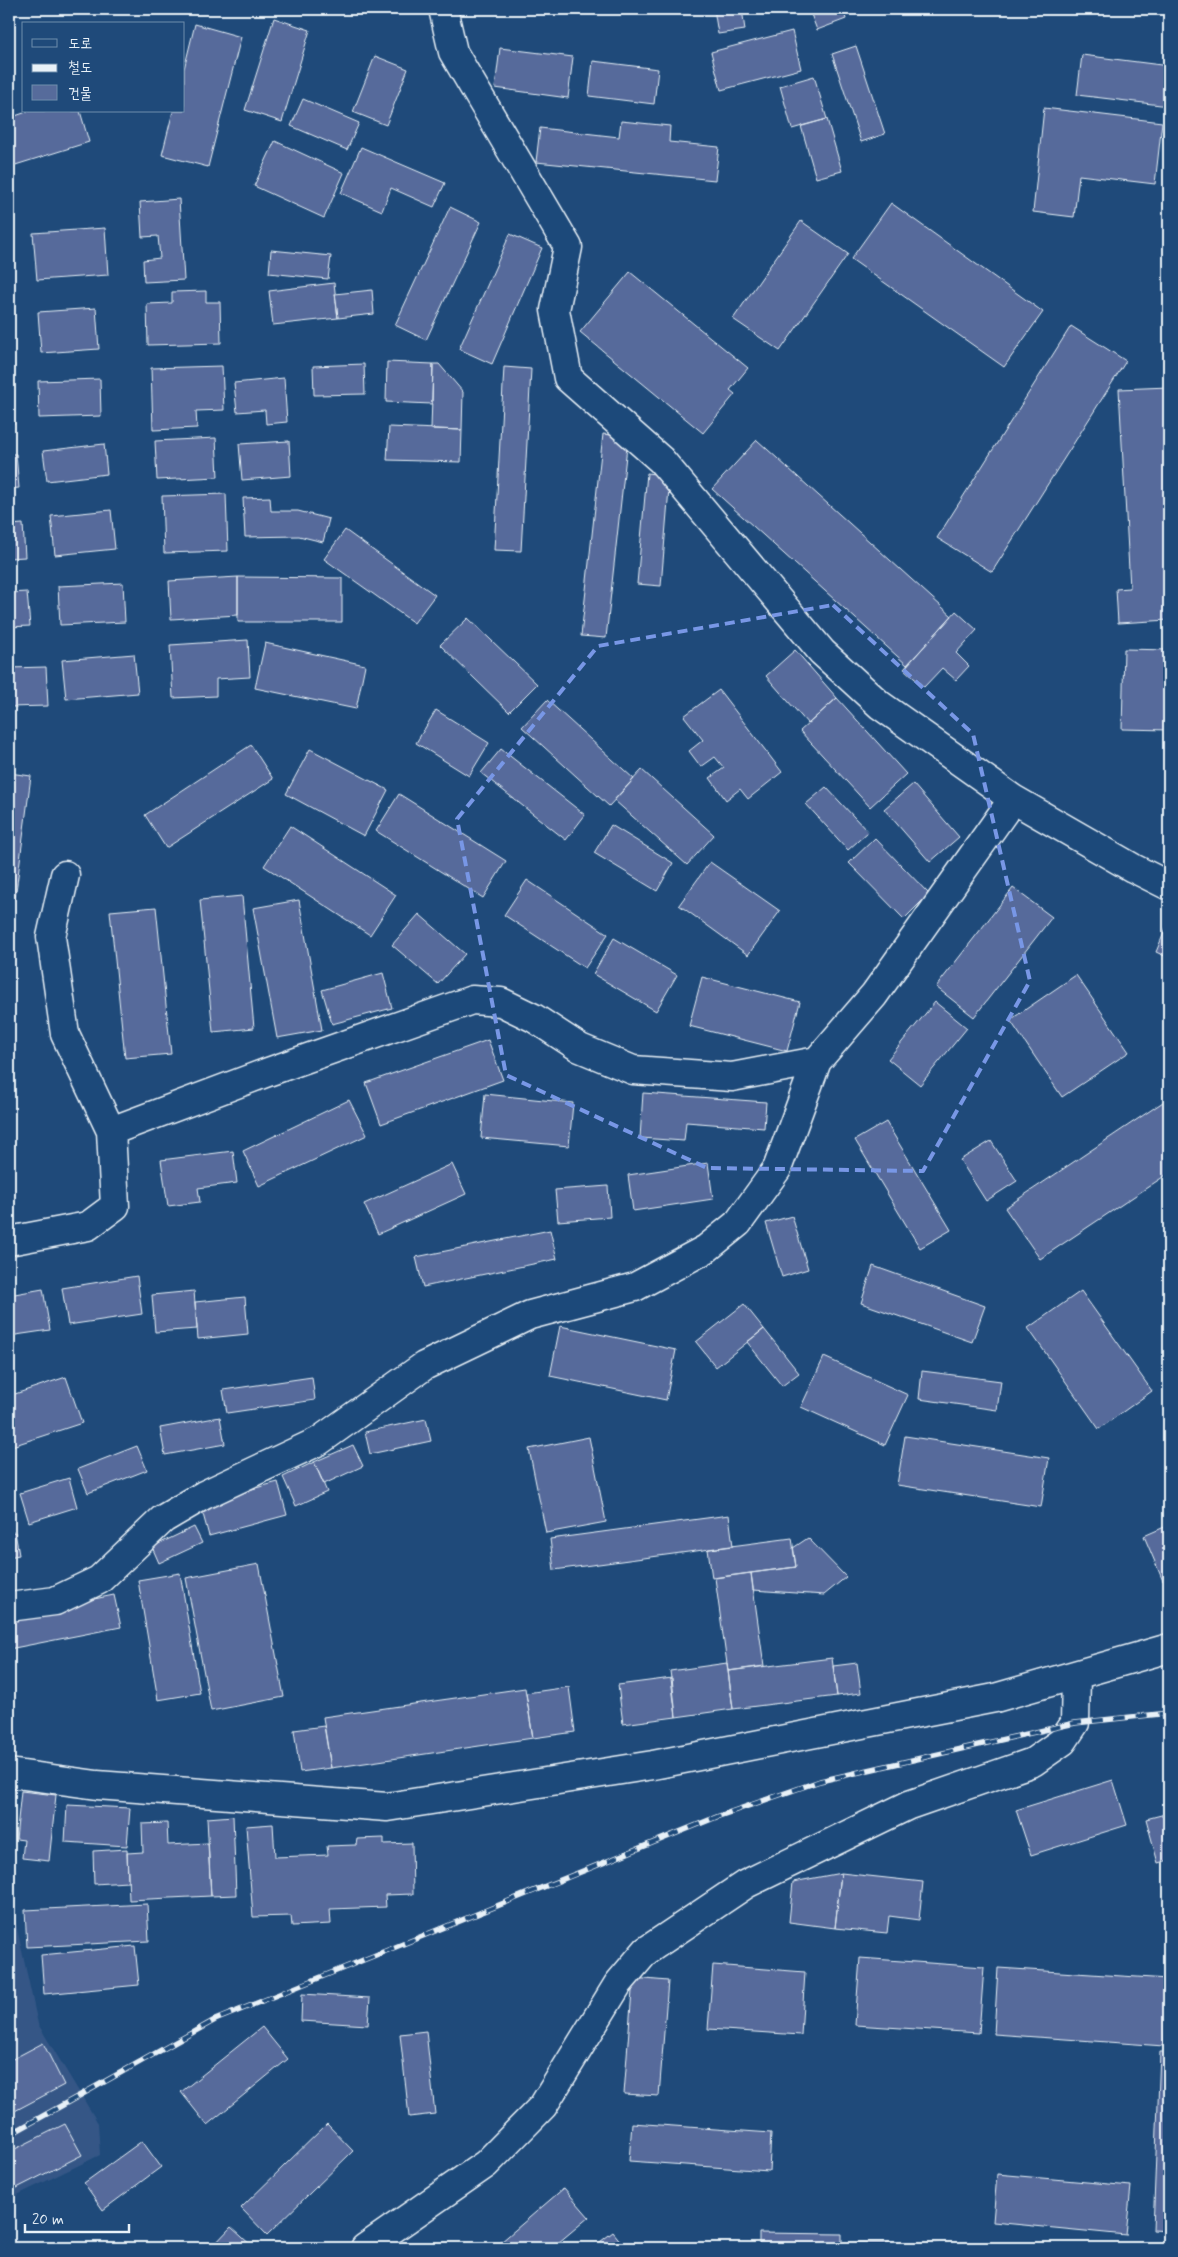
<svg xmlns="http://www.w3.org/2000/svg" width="1178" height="2257" viewBox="0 0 1178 2257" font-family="Mynerve,'Poor Story',sans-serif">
  <rect width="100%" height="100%" fill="#1f4a7a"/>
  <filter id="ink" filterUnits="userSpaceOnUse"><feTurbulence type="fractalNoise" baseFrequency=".02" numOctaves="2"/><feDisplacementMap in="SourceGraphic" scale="10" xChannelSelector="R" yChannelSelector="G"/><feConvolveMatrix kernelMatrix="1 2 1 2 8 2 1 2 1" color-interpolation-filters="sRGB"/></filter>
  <g filter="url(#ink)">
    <path fill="#345786" d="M9,1826L12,1827L13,1910L38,2024L98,2123L100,2155L9,2199Z"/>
    <path fill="#566b9b" stroke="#e8f1f8" d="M714,9H742L745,30L718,34Z
      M809,9H843L846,19L817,30Z
      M274,18L310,30L282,122L245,110Z
      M195,24L241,37L208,167L162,155L173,111H184V69Z
      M792,31L801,69L721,90L711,52Z
      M856,46L885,134L861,142L832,54Z
      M500,48L573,57L568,98L495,88Z
      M1082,55L1169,66V106L1077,95Z
      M375,56L408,69L386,125L353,112Z
      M593,61L658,69L654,104L589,96Z
      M814,76L827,119L792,129L780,86Z
      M303,99L359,123L347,150L291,126Z
      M1044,108L1162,122L1155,184L1079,175L1074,217L1033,212Z
      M30,111H80L89,142L9,167V118Z
      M827,119L842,171L816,178L801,126Z
      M621,121L670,126L669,142L719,147L715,180L536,162L540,128L619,137Z
      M275,141L344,173L324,218L254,186Z
      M361,147L445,183L434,207L391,188L382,211L341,193Z
      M179,199L184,280L144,282L143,260L160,258L158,236L142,237L140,202Z
      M891,203L1043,312L1004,367L851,259Z
      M450,207L481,222L426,340L395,325Z
      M801,221L848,254L780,351L733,319Z
      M105,228L108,275L37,280L33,233Z
      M510,234L542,248L492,364L459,349Z
      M271,250L331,256L328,279L269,273Z
      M630,272L748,368L730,390L735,394L703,433L580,332Z
      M334,283L338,318L273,325L269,291Z
      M372,290L374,314L338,318L335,294Z
      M206,291V302H220L221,343L148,345L147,304L172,303V292Z
      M96,308L99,349L41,353L38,312Z
      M1071,326L1126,361L992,572L937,538Z
      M387,362L433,364L432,404L386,402Z
      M364,364L365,394L314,395L313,366Z
      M433,364H439L463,392L462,430L431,429Z
      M222,366L224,410L196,411L197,428L153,430L151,368Z
      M504,367L531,369L521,551L494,550Z
      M284,378L287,422L266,424L265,410L237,412L234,383Z
      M100,379L101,416L39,418L38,381Z
      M9,386H12L14,424H9Z
      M1169,387V620L1118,623L1116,589L1130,588L1119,389Z
      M389,427L462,430L461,462L387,460Z
      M603,434L628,437L606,638L581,636Z
      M216,438L218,477L157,480L155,441Z
      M757,440L952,616L907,665L712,489Z
      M289,441L291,476L242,480L239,444Z
      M104,444L107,474L47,481L43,451Z
      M9,454H16L19,488L9,489Z
      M647,473L670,476L661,586L637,584Z
      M226,494L228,551L164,553L162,496Z
      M270,497L271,511H298L329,519L323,542L299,536L245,537L243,498Z
      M111,510L115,549L55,555L51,516Z
      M23,524L25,557L9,558V525Z
      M345,530L435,595L414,623L324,559Z
      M238,577L342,578V622H238Z
      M238,577V615L171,619L169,581Z
      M123,583L125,622L60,625L58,586Z
      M27,592L30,626L9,627V593Z
      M956,611L977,630L956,653L969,666L956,680L942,668L924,687L904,669Z
      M468,618L537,684L509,712L440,645Z
      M248,640L250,677L216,679V696L173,698L170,645Z
      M265,643L365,665L356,709L255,688Z
      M1124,649L1169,650V730L1122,729Z
      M795,650L837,698L808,724L766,676Z
      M134,654L138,693L66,699L62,660Z
      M46,667L48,706L9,707V668Z
      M719,690L782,772L748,799L740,789L726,800L710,778L724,768L715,757L701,767L689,751L703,740L684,716Z
      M837,698L906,774L870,807L800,731Z
      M547,700L634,779L609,806L522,727Z
      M436,710L489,743L469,776L416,743Z
      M251,745L273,779L166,848L145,815Z
      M310,749L388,790L364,836L286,794Z
      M501,749L585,815L566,840L481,773Z
      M642,770L714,835L687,865L614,800Z
      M9,773L31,776L15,899L9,898Z
      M913,784L959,837L930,862L884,809Z
      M826,787L868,832L848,850L806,804Z
      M399,794L506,861L483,898L376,831Z
      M611,825L673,863L657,891L594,853Z
      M290,826L396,895L370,935L264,866Z
      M875,838L929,894L904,919L849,863Z
      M710,862L780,911L748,955L679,905Z
      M527,880L608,934L585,968L504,915Z
      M1013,888L1052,917L974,1017L936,987Z
      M242,896L254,1028L213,1032L200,900Z
      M299,900L322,1030L277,1038L253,908Z
      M156,907L171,1054L125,1058L110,911Z
      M419,914L465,954L438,984L392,945Z
      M1169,921V958L1156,952Z
      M614,938L677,975L656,1011L593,974Z
      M383,973L392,1008L332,1024L322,990Z
      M1076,975L1129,1052L1062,1097L1010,1020Z
      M702,977L800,1002L787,1051L689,1026Z
      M935,1002L967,1028L920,1085L888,1059Z
      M488,1040L503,1080L381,1124L366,1083Z
      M643,1093L766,1102L764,1128L686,1122L684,1141L640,1138Z
      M485,1094L573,1103L569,1146L481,1138Z
      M1169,1098V1173L1040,1259L1005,1208Z
      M349,1100L367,1135L259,1186L243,1151Z
      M886,1122L951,1230L920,1248L855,1140Z
      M991,1141L1017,1181L986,1201L960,1160Z
      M233,1151L237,1183L198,1188L200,1202L168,1206L161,1160Z
      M708,1163L713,1199L633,1211L628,1175Z
      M452,1164L466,1194L378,1234L364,1204Z
      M608,1186L610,1217L558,1221L555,1190Z
      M792,1216L808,1269L782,1277L766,1223Z
      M550,1230L557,1259L423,1287L416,1257Z
      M873,1266L985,1306L972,1342L861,1303Z
      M137,1276L142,1314L68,1325L62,1288Z
      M43,1289L50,1330L9,1336V1295Z
      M194,1291L197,1329L155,1332L152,1295Z
      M1081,1291L1152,1391L1099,1429L1028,1328Z
      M245,1297L248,1334L198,1339L195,1302Z
      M744,1304L764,1329L716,1367L696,1342Z
      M560,1326L676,1350L666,1400L550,1376Z
      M764,1329L799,1373L782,1386L747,1342Z
      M824,1357L908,1395L885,1445L801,1407Z
      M922,1371L1001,1381L997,1410L919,1399Z
      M66,1377L82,1423L9,1447V1396Z
      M312,1377L315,1400L227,1413L223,1390Z
      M220,1417L225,1444L165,1455L160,1428Z
      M426,1419L431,1441L370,1454L365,1432Z
      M905,1436L1049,1458L1041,1507L897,1485Z
      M589,1437L606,1522L546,1533L529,1449Z
      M353,1445L363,1466L324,1484L314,1462Z
      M137,1446L147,1470L88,1493L78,1469Z
      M314,1462L327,1492L296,1506L283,1477Z
      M69,1478L77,1507L29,1522L20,1493Z
      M278,1482L287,1515L209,1536L200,1503Z
      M729,1515L733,1546L554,1570L550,1539Z
      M1169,1525V1578L1163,1581L1144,1536Z
      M194,1527L202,1543L159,1563L152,1547Z
      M15,1532L19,1555L9,1557V1533Z
      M792,1538L796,1567L712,1578L708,1549Z
      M808,1538L846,1577L824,1595L753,1590L751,1573L796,1567L793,1548Z
      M259,1564L284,1697L211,1711L186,1578Z
      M180,1573L200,1693L158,1700L138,1580Z
      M751,1573L764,1666L728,1671L715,1578Z
      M114,1595L121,1627L9,1649V1616Z
      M832,1658L837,1696L733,1709L728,1671Z
      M727,1663L733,1709L676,1717L670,1671Z
      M857,1663L861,1693L837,1696L833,1666Z
      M672,1678L676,1717L623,1724L618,1685Z
      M569,1687L575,1732L533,1738L526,1693Z
      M525,1688L533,1738L331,1768L323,1717Z
      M324,1726L331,1768L300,1772L294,1730Z
      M1113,1780L1127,1825L1031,1855L1016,1810Z
      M21,1791L56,1795L49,1861L22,1858L24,1840L16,1839Z
      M67,1805L130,1808L127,1846L65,1842Z
      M1169,1813V1860L1158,1863L1146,1819Z
      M233,1816L236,1895L211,1896L207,1818Z
      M167,1823L168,1845L208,1843L211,1896L129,1900L127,1853L143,1852L142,1824Z
      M273,1824L275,1857L328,1855L327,1846L356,1845L357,1839L384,1838V1844L412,1843L413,1894L385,1895L386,1907L330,1909L331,1924L292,1926L291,1916L253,1917L246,1826Z
      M127,1849L128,1882L94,1884L93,1851Z
      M841,1873L835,1928L789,1922L793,1882Z
      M841,1873L923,1882L919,1920L889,1916L887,1933L835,1928Z
      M147,1904L149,1941L27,1947L25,1910Z
      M135,1946L139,1985L44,1994L41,1955Z
      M860,1958L984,1967L979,2033L855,2025Z
      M713,1965L805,1972L801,2035L708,2029Z
      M998,1968L1168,1979L1164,2046L994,2034Z
      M633,1978L668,1981L659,2096L624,2094Z
      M302,1994L370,1998L368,2025L301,2021Z
      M262,2027L288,2059L207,2125L181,2092Z
      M426,2031L435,2114L409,2117L400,2034Z
      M43,2043L64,2085L9,2114V2061Z
      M1160,2052H1169V2231L1153,2230Z
      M632,2123L771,2133L769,2171L629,2161Z
      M65,2124L82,2155L9,2192V2152Z
      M327,2124L353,2151L267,2235L241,2208Z
      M142,2141L161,2167L103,2210L84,2183Z
      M997,2174L1131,2186L1126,2235L993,2222Z
      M564,2188L589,2217L552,2248H494Z
      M231,2227L253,2247L252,2248H211Z
      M613,2232L626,2248H592Z
      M759,2233L842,2234V2248H759Z
      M847,2243H913V2248H847Z
      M927,2244L960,2248H927Z"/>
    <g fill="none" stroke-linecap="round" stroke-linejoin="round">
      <g stroke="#e8f1f8" stroke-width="31">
        <path id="minor" d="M443,9L453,52L568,247L555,310L568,378L661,460L822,652L880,705L1013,799L1133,868L1169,886
          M111,1131L268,1072L472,1000L501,1002L534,1018L580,1048L633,1070L732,1077L817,1061
          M9,1241L88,1226L115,1206L111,1131L65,1034L51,937L65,875
          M9,1607L55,1601L99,1580L163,1519L204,1495L319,1441L424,1366L530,1315L635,1287L706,1249L738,1223L777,1169L817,1061L874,995L1013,799
          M9,1773L97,1785L387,1807L653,1765L995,1698L1169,1648
          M365,2248L486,2164L543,2106L618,1984L646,1951L746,1884L909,1805L1033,1762L1063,1741L1075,1723L1076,1675"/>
      </g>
      <use href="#minor" stroke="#1f4a7a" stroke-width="28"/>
      <g stroke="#e8f1f8" stroke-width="5.5">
        <path id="rail" d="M9,2135L215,2020L719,1816L820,1781L1075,1723L1169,1713"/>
      </g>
      <use href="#rail" stroke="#1f4a7a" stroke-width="4" stroke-dasharray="11" stroke-linecap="butt"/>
    </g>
  </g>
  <path fill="none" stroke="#7897e6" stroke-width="4" stroke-dasharray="10 6" stroke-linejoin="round" d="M833,605L973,734L1030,981L923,1171L707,1168L506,1075L457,819L598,646Z"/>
  <rect width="1178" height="2257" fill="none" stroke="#1f4a7a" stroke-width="30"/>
  <rect x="15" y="15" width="1148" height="2227" fill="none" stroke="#e8f1f8" stroke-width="2" filter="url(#ink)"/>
  <rect x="22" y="22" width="162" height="90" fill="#1f4a7a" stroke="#6f8dac"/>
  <rect x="32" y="39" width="25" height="8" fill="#1f4a7a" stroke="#6f8dac"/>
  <text x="68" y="48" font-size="15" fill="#e8f1f8">도로</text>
  <rect x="32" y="64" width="25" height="8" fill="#e8f1f8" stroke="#6f8dac"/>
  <text x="68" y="72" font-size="15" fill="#e8f1f8">철도</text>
  <rect x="32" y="85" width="25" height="15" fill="#566b9b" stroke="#6f8dac"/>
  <text x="68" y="98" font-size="15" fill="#e8f1f8">건물</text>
  <path d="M25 2224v8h104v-8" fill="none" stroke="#e8f1f8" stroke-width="2.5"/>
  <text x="32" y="2224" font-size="15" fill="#e8f1f8" stroke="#1f4a7a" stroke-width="4" paint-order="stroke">20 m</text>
</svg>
